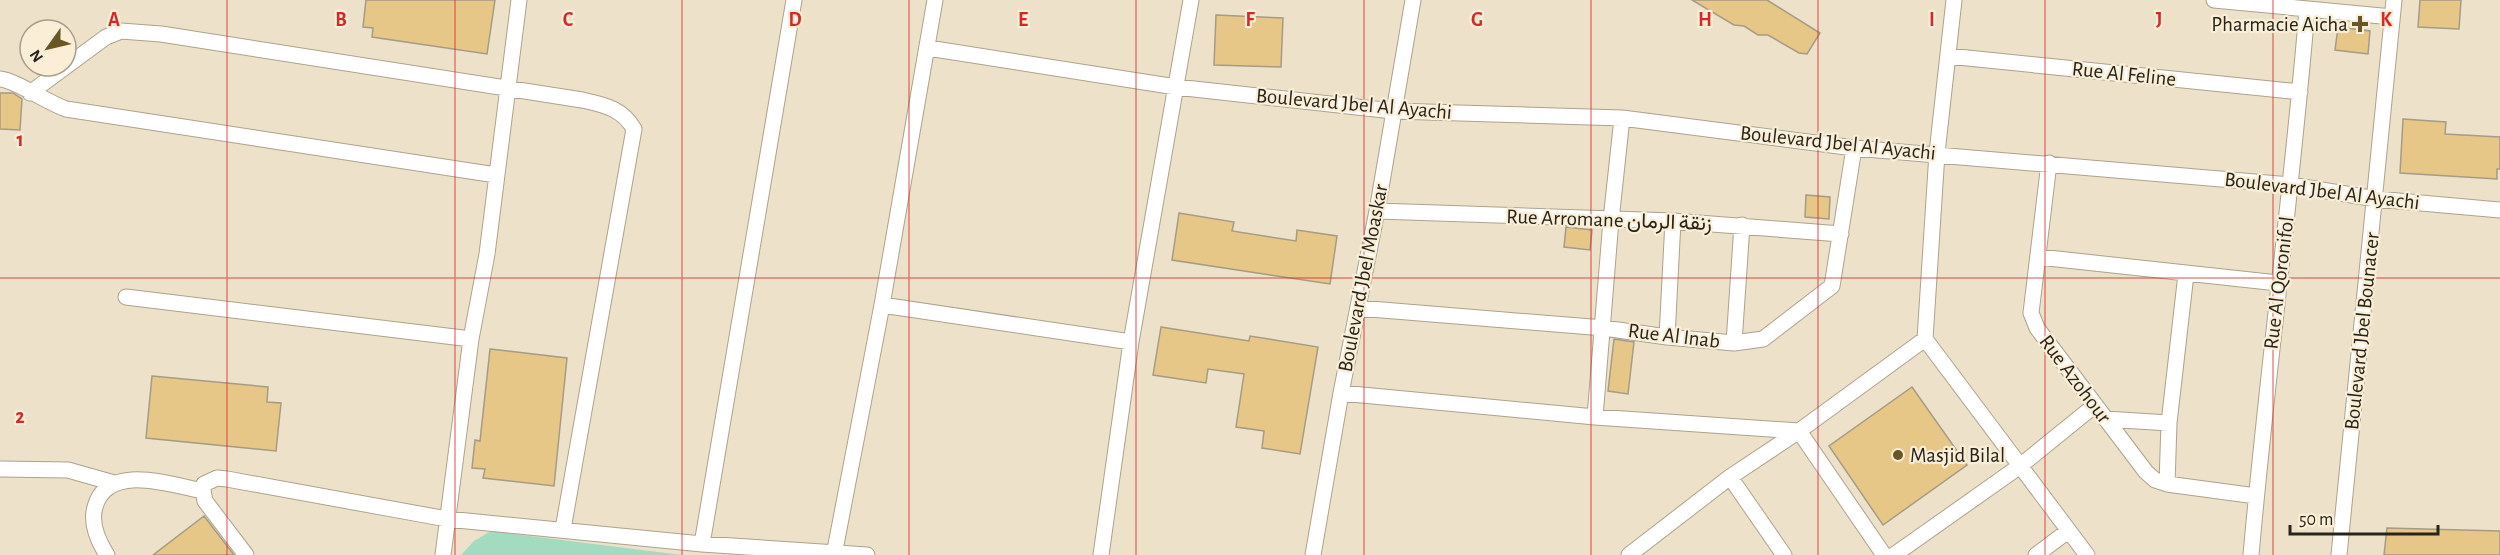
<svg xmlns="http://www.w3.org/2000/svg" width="2500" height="555" viewBox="0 0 2500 555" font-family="'Alegreya Sans',Vazirmatn,sans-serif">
  <rect width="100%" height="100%" fill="#ede1ca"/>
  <path fill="#a3dbc0" d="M491,531L682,555H461L474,541Z"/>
  <path fill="#e6c787" stroke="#a69b85" stroke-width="1.5" d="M366,0H495L487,54L372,37L373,28L363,27Z
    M1692,0H1767L1820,33L1807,54L1799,53L1768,35H1758L1744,26L1734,25Z
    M2420,0H2461L2459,29L2418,27Z
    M1216,15L1283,18L1281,67L1214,65Z
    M2338,27L2370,31L2368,54L2335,50Z
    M0,93H13L22,99L20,130L0,129Z
    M2403,119L2446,122L2445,134L2500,137V169H2497V179L2400,173Z
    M1806,195L1830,197L1829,219L1805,217Z
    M1179,213L1234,222L1232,231L1296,241L1297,230L1337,236L1330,284L1172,260Z
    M1566,227L1592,230L1590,250L1564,247Z
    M1161,327L1249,341L1250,336L1318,347L1300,454L1262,448L1264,431L1236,427L1244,374L1208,369L1206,383L1153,375Z
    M1614,339L1634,342L1628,394L1608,391Z
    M490,349L567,358L554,486L483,478L485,469L472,468L475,440L480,441Z
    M152,376L268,387L267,402L281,403L276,451L146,438Z
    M1912,387L1967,465L1883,525L1829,446Z
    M204,516L234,555H153Z
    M2387,528L2500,531V555H2384Z"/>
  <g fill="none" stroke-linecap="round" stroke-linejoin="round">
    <g stroke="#ada28c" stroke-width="17">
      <path id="minor" d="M2214,0L2392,17
        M928,48L1176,87L1393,111L1622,118L1854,148L2291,185L2376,199L2500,210
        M1948,56L2300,92
        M0,79C17,81 46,102 66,109L496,175
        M30,93L106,37L121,31L161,34L582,100C604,105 622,108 634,129L563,529
        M2049,163L2031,313L2037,328L2146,472L2155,480L2167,484L2256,496
        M1377,211L1673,221L1841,234
        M2039,257L2278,283
        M126,297L471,339
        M882,305L1131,342
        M1358,308L1604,328L1667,337L1734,343L1763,339L1832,286L1854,148
        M1667,337L1673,221
        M1925,339L2087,555
        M1734,343L1742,225
        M1341,393L1595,417L1799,431L1884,555
        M1595,417L1611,220L1622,118
        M2105,419L2169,423
        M0,469L68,470L114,483
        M1730,477L1784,555
        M2167,484L2169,423L2186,274
        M702,544L794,0
        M107,555C98,541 90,524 95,507C107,462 171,485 203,491
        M246,555L205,501L203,491L204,484L217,478L227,479L447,519L702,544L867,555
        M443,555L471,339L487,254L519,0
        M834,555L882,305L935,0
        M1101,555L1131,342L1191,0
        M1313,555L1341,393L1377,211L1413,0
        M1629,555L1730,477L1799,431L1925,339L1937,153L1954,0
        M1894,555L2020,466L2094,406
        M2036,555L2068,531
        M2251,555C2267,373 2292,192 2307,10
        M2339,555L2394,0"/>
    </g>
    <use href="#minor" stroke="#fff" stroke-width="15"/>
  </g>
  <path fill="none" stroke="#d62828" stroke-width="1.5" stroke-opacity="0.55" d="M227,0V555M455,0V555M682,0V555M909,0V555M1136,0V555M1364,0V555M1591,0V555M1818,0V555M2045,0V555M2273,0V555M0,278H2500"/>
  <g fill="#695624" stroke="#faeed7" stroke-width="2">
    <path d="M2357 15h6v6h6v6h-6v6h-6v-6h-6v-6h6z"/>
    <circle cx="1898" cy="455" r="6"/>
  </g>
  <g text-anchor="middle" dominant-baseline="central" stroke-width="4.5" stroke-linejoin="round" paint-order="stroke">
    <g font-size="21" fill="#28241b" stroke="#faeed7" text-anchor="end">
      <text x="2348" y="24">Pharmacie Aicha</text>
      <text x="1910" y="455" text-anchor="start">Masjid Bilal</text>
    </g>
    <g font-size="21" fill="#28241b" stroke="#faeed7">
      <text transform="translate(2124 74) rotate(6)">Rue Al Feline</text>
      <text transform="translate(1354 104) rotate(5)">Boulevard Jbel Al Ayachi</text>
      <text transform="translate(1838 143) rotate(6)">Boulevard Jbel Al Ayachi</text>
      <text transform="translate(2322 191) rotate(7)">Boulevard Jbel Al Ayachi</text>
      <text transform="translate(1609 220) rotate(2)">Rue Arromane زنقة الرمان</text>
      <text transform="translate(1363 278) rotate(-79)">Boulevard Jbel Moaskar</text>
      <text transform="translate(2279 283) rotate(-83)">Rue Al Qoronifol</text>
      <text transform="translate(2362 331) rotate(-84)">Boulevard Jbel Bounacer</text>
      <text transform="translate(1674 336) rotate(7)">Rue Al Inab</text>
      <text transform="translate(2075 379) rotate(53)">Rue Azohour</text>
    </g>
  </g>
  <g font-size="20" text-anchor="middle" font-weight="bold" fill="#d62828" stroke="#faeed7" stroke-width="4.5" stroke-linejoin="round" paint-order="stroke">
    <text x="114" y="26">A</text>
    <text x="341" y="26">B</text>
    <text x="568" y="26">C</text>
    <text x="795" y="26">D</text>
    <text x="1023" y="26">E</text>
    <text x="1250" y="26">F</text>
    <text x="1477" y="26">G</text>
    <text x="1705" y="26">H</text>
    <text x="1932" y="26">I</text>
    <text x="2159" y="26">J</text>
    <text x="2386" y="26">K</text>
    <text x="20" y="146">1</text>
    <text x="20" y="423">2</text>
  </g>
  <g transform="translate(48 48) rotate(236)"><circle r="28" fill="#faeed7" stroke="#a69d8c" stroke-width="1.5"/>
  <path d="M0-4.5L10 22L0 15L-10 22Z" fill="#695624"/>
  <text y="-9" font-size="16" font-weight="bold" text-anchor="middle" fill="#28241b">N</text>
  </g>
  <path d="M2290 525v9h148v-9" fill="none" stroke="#28241b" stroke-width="3"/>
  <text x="2299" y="525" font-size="18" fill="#28241b" stroke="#faeed7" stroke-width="4.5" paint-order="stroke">50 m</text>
</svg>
